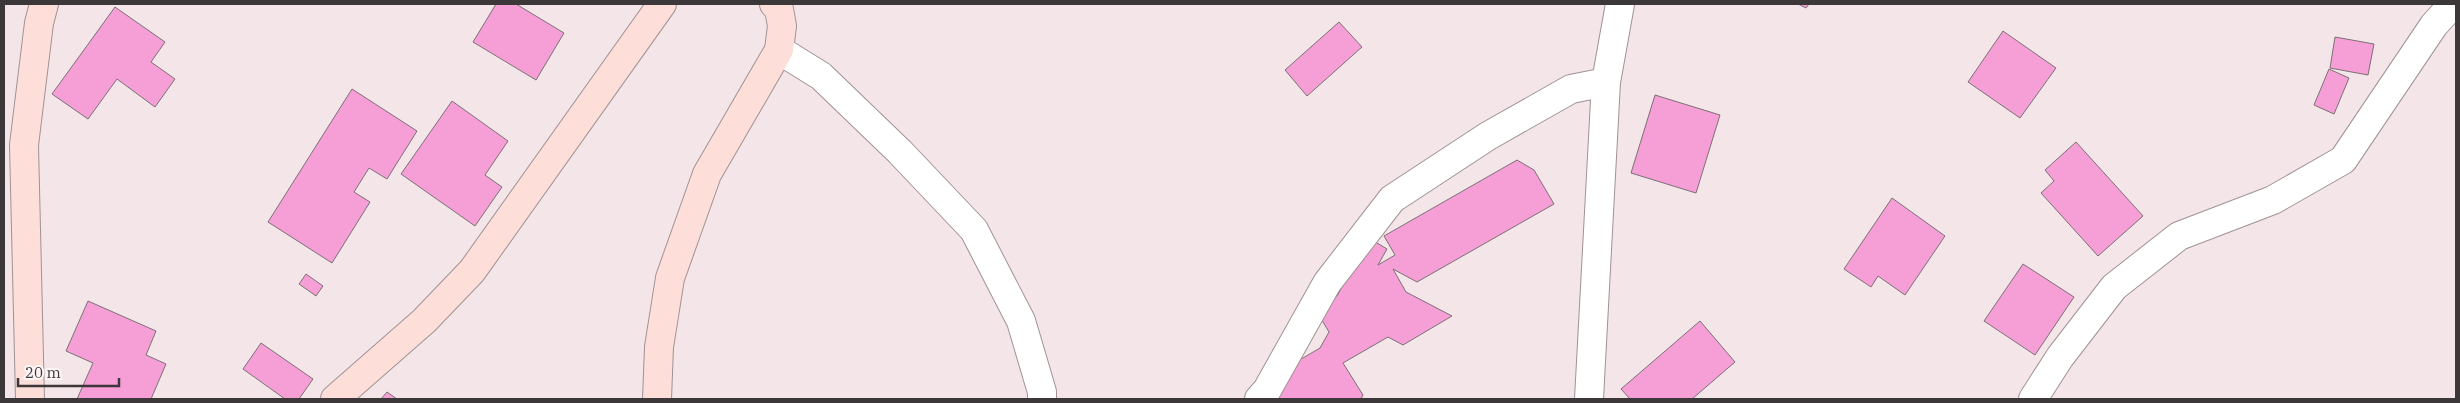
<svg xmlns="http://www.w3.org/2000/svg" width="2460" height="403" viewBox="0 0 2460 403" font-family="'IBM Plex Serif',serif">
  <rect width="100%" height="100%" fill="#f4e6e8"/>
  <path fill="#f69ed6" stroke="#7b7076" d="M496,4H516L564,33L536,80L473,42Z
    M1798,4H1809L1806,8Z
    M115,7L165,42L151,62L175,79L155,107L117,79L88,119L52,94Z
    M1339,22L1362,47L1307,96L1285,70Z
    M2003,31L2056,68L2020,118L1968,82Z
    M2335,37L2374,44L2368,75L2330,68Z
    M2329,69L2349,78L2334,114L2314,105Z
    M352,89L417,131L387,179L369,168L354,192L370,202L332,263L268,222Z
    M1655,95L1720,115L1696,193L1631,173Z
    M452,101L508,141L485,175L502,187L475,226L401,174Z
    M2076,142L2143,216L2098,256L2041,193L2054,181L2045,170Z
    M1517,160L1534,170L1554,204L1417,282L1393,269L1406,292L1452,316L1403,345L1388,337L1343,363L1363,395L1361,399H1275L1296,362L1320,348L1329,332L1320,317L1329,301L1337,296L1369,238L1387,249L1378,265L1395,255L1384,236Z
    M1892,198L1945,236L1905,295L1878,276L1871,287L1844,269Z
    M2023,264L2074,297L2035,355L1984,321Z
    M306,274L323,286L316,296L299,284Z
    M88,301L156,331L146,355L166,364L151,399H77L93,363L66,351Z
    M1700,321L1735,362L1692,399H1630L1621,389Z
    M261,343L313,379L299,399H285L243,369Z
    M387,392L397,399H381Z"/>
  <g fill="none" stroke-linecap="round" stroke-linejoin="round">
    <g stroke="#a09294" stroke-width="30">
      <path id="minor" d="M779,50L821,76L900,152L974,230L1021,321L1042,392V399
        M1259,399L1267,390L1327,283L1392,199L1488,136L1571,89L1606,82
        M1589,399L1606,82L1620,4
        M2033,399L2060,357L2114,287L2179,236L2273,200L2343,160L2434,25L2453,4"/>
    </g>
    <g stroke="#a09294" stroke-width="30">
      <path id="secondary" d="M30,399L24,145L39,23L44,4
        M335,399L424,321L472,271L662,4
        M657,399L659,347L670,278L707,174L779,50L782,26L779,9L774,4"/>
    </g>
    <use href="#minor" stroke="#fff" stroke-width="28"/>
    <use href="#secondary" stroke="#fdded8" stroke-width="28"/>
  </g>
  <rect width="2460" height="403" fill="none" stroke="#3c3738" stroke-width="10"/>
  <path d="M18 378v8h101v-8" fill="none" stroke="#3c3738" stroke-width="2.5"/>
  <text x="25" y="378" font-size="15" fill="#3c3738" stroke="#fef5f6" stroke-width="4" paint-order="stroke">20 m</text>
</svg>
